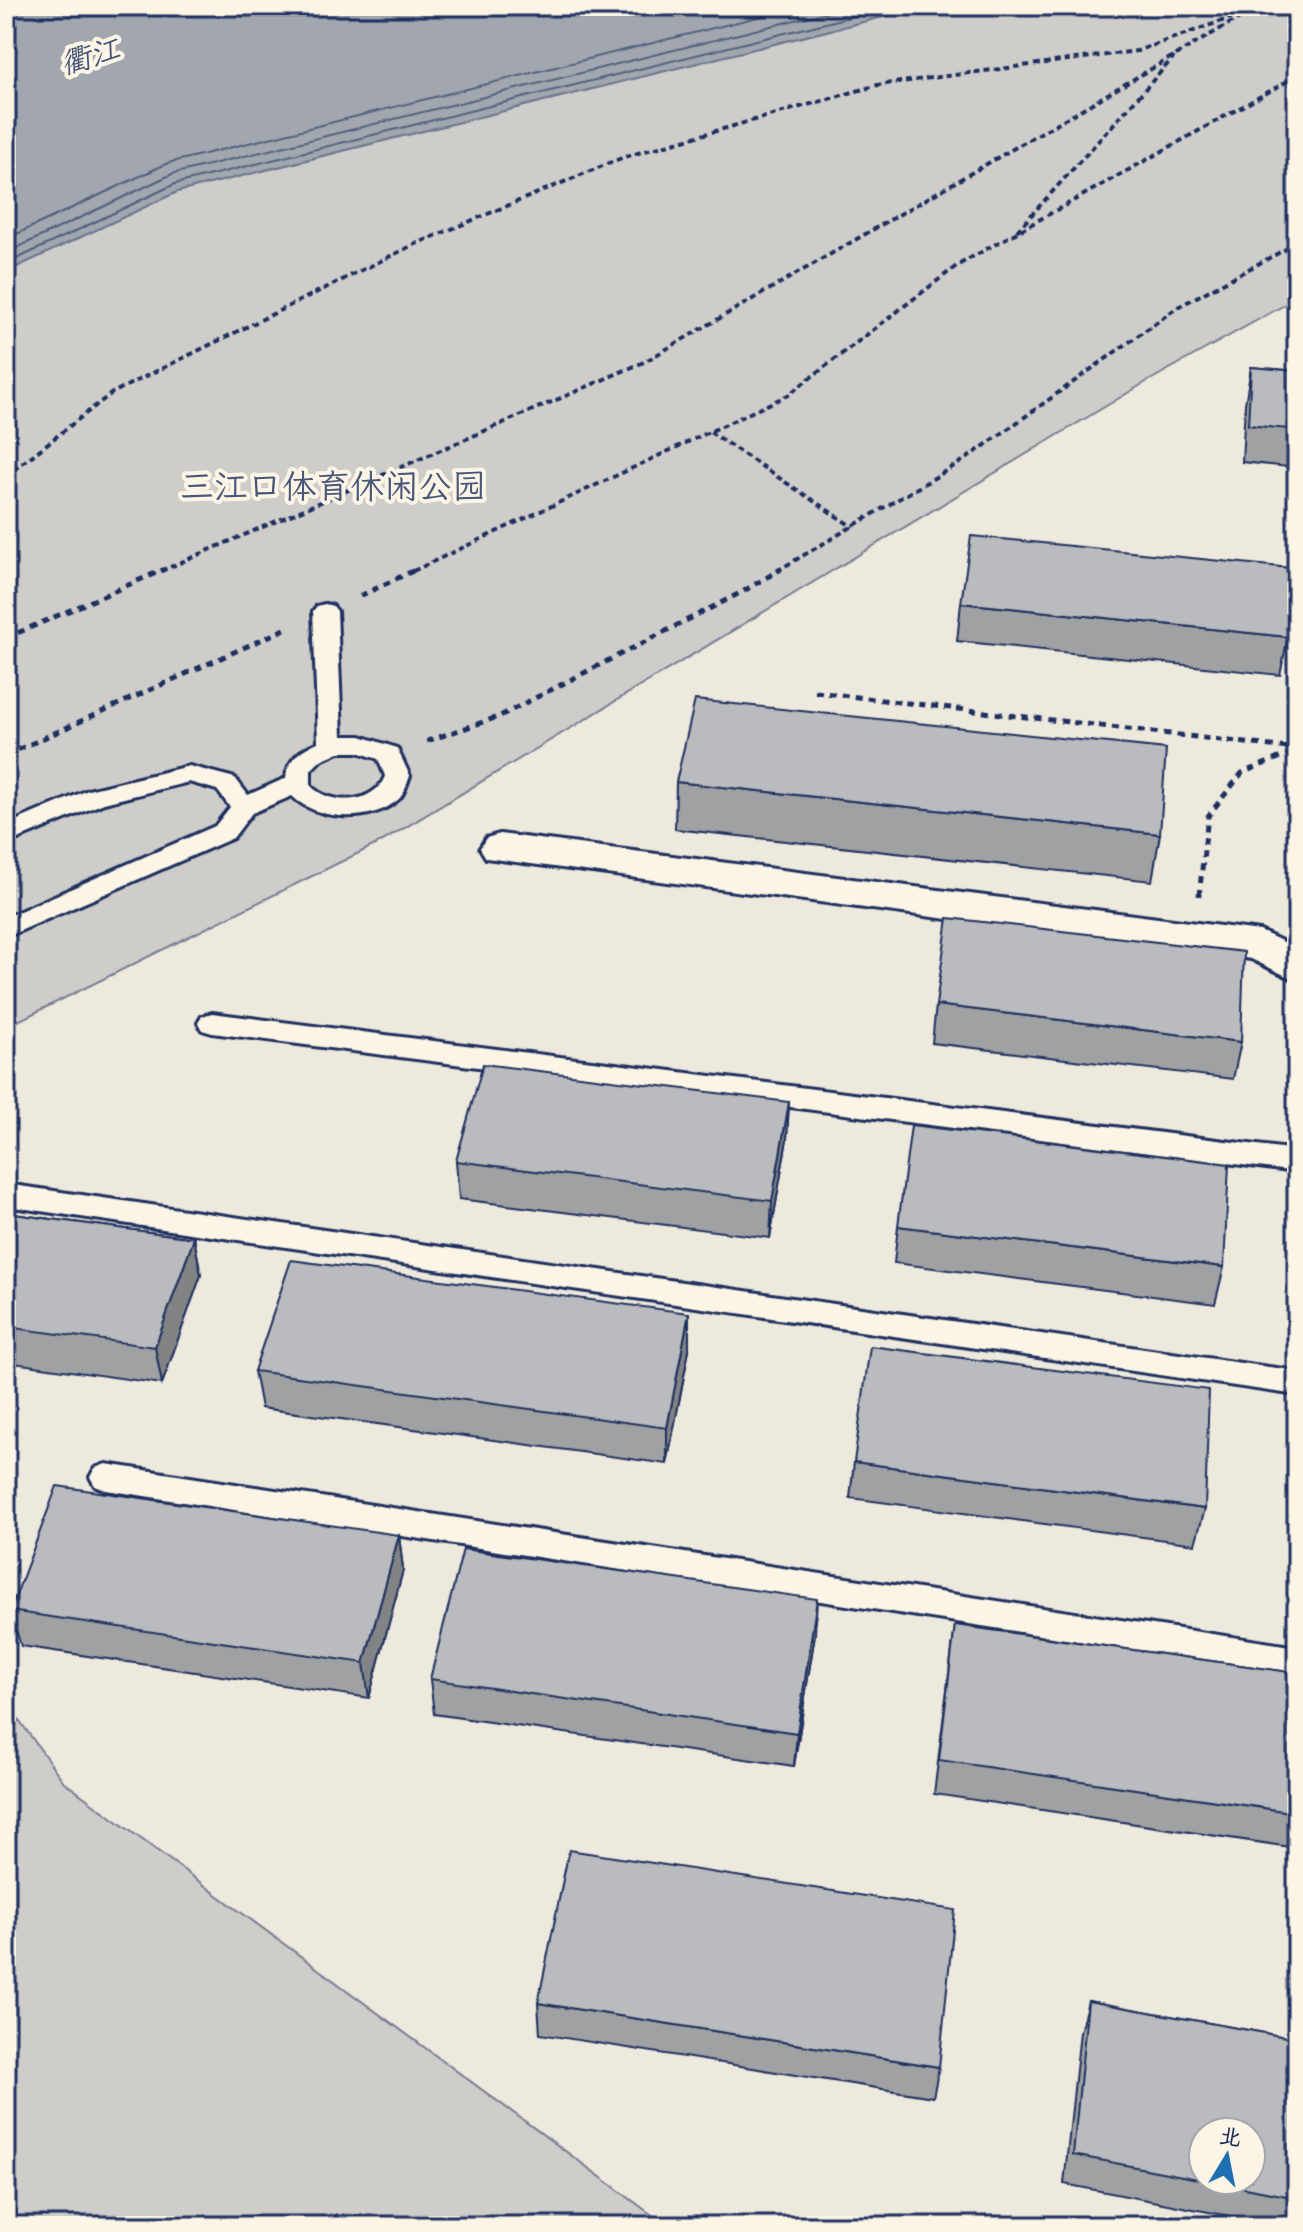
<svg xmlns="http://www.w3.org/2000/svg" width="1303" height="2232" viewBox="0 0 1303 2232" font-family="'Indie Flower','LXGW WenKai TC',sans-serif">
  <rect width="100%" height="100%" fill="#eee9dd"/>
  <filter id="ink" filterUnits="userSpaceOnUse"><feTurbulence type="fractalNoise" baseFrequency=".0125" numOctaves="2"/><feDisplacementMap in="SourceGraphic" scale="16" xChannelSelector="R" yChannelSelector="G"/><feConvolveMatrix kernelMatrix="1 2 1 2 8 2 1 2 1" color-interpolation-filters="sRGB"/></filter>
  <g filter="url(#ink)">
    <path fill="#cfcdca" stroke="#757e94" stroke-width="2" d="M927,6H1297V298L1141,385L381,842L6,1027V272L177,192Z
      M6,1702L64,1782L667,2226H6Z"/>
    <path fill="#a2a7af" stroke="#6c778f" stroke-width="2" d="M6,6H927L177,192L6,272Z"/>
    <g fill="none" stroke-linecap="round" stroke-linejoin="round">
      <path stroke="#515f7e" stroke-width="2" d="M6,239L168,163L802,6
        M6,253L172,174L852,6
        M6,264L175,184L894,6"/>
      <g stroke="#1b2f5e" stroke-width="6">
        <path id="lane" d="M325,604L333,606L337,611L342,736H361L397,748L410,776C407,783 405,793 399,799C371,824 317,821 292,796L252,813L233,838L6,937V917L215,826L230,807L217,790L189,782L104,803L6,844V825L88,790L189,766L235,778L248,795L286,778C287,760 301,749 318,742L313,611L317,606ZM339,752H358L378,759L385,776C374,805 331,806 311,786V770L321,760Z
          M212,1013L1297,1150V1172L212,1033L202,1030L198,1023L202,1016Z
          M6,1184L1297,1371V1395L6,1206Z
          M106,1464L1297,1647V1675L106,1490L95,1486L90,1477L95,1468Z"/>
      </g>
      <g stroke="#1b2f5e" stroke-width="6">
        <path id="street" d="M500,834L1260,931L1297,948V981L1251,959L486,858L480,848L486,838Z"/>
      </g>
      <path stroke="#1b2f5e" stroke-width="4" stroke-dasharray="6 4" stroke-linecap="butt" d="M1017,231L1174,57
        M710,432L853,527
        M6,476L112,393L411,246L624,157L878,85L1137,51L1233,17
        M161,571L644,362L1260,6
        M413,571L788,395L958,265L1297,76
        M777,571L966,459L1178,307L1297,243"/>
      <path stroke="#1b2f5e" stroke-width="5" stroke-dasharray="7 6" stroke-linecap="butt" d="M360,596L417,569
        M6,638L165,569
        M815,692L1297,749
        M427,741L498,717L742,592L781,569
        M6,755L285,629
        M1199,896L1208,816L1242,773L1296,751"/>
      <use href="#lane" fill="#fcf5e5" fill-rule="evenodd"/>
      <use href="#street" fill="#fcf5e5" fill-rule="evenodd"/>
    </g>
    <path fill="#a0a1a3" stroke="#1b2f5e" stroke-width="2" d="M1251,367L1297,371V468L1242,462L1245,404Z
      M961,603L1288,637L1280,675L957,641Z
      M676,782L1160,834L1152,881L675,829Z
      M1297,799V890H1293L1294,810Z
      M936,1005L1241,1042L1233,1079L932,1043Z
      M789,1102L787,1139L770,1238L459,1199L456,1161Z
      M6,1213L194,1238L201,1275L162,1384L6,1362Z
      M898,1226L1224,1267L1215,1304L894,1263Z
      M689,1350L667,1464L261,1408L254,1371Z
      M854,1462L1205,1509L1195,1544L850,1498Z
      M399,1535L403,1570L369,1698L21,1646L10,1611Z
      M955,1625L1297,1673V1848L934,1794Z
      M815,1634L794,1766L434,1714L430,1679Z
      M1088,2001L1297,2039V2226H1281L1064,2184L1080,2032Z
      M538,2003L939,2067L933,2097L540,2034Z"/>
    <path fill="#828385" stroke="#1b2f5e" stroke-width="2" d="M789,1102L787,1139L770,1238L772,1201Z
      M194,1238L201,1275L162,1384L155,1347Z
      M689,1313V1350L667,1464V1428Z
      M399,1535L403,1570L369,1698L364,1663Z
      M817,1599L815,1634L794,1766L797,1733Z"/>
    <path fill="#babbbe" stroke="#1b2f5e" stroke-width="2" d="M1251,367L1297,371V430L1248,425Z
      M971,536L1290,568L1288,637L961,603Z
      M695,700L1166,749L1160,834L676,782Z
      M948,918L1244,952L1241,1042L936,1005Z
      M483,1064L789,1102L772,1201L456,1161Z
      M911,1125L1229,1164L1224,1267L898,1226Z
      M6,1213L194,1238L155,1347L6,1327Z
      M291,1260L689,1313L667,1428L254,1371Z
      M870,1346L1209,1390L1205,1509L854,1462Z
      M57,1486L399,1535L364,1663L10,1611Z
      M463,1549L817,1599L797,1733L430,1679Z
      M955,1625L1297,1673V1813L939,1760Z
      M569,1850L955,1910L939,2067L538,2003Z
      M1088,2001L1297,2039V2198L1204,2180H1251V2132H1203V2180L1073,2155Z"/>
  </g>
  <g text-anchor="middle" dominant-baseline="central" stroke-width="8" stroke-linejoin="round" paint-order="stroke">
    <g font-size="30" font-style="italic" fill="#445376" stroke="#fcf5e5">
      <text transform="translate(91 59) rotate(-17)">衢江</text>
    </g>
    <g font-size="34" fill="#485679" stroke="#fcf5e5">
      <text x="333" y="490">三江口体育休闲公园</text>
    </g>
  </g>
  <rect width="1303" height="2232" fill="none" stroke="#fcf5e5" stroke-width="32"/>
  <rect x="16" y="16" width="1271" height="2200" fill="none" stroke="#1b2f5e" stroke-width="3" filter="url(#ink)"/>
  <g transform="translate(1227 2156) rotate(10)"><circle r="38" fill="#fcf5e5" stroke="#a2a6af" stroke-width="2"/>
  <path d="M0-6L14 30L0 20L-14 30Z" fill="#1f6fb2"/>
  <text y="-12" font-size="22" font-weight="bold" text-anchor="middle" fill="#1b2f5e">北</text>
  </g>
</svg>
